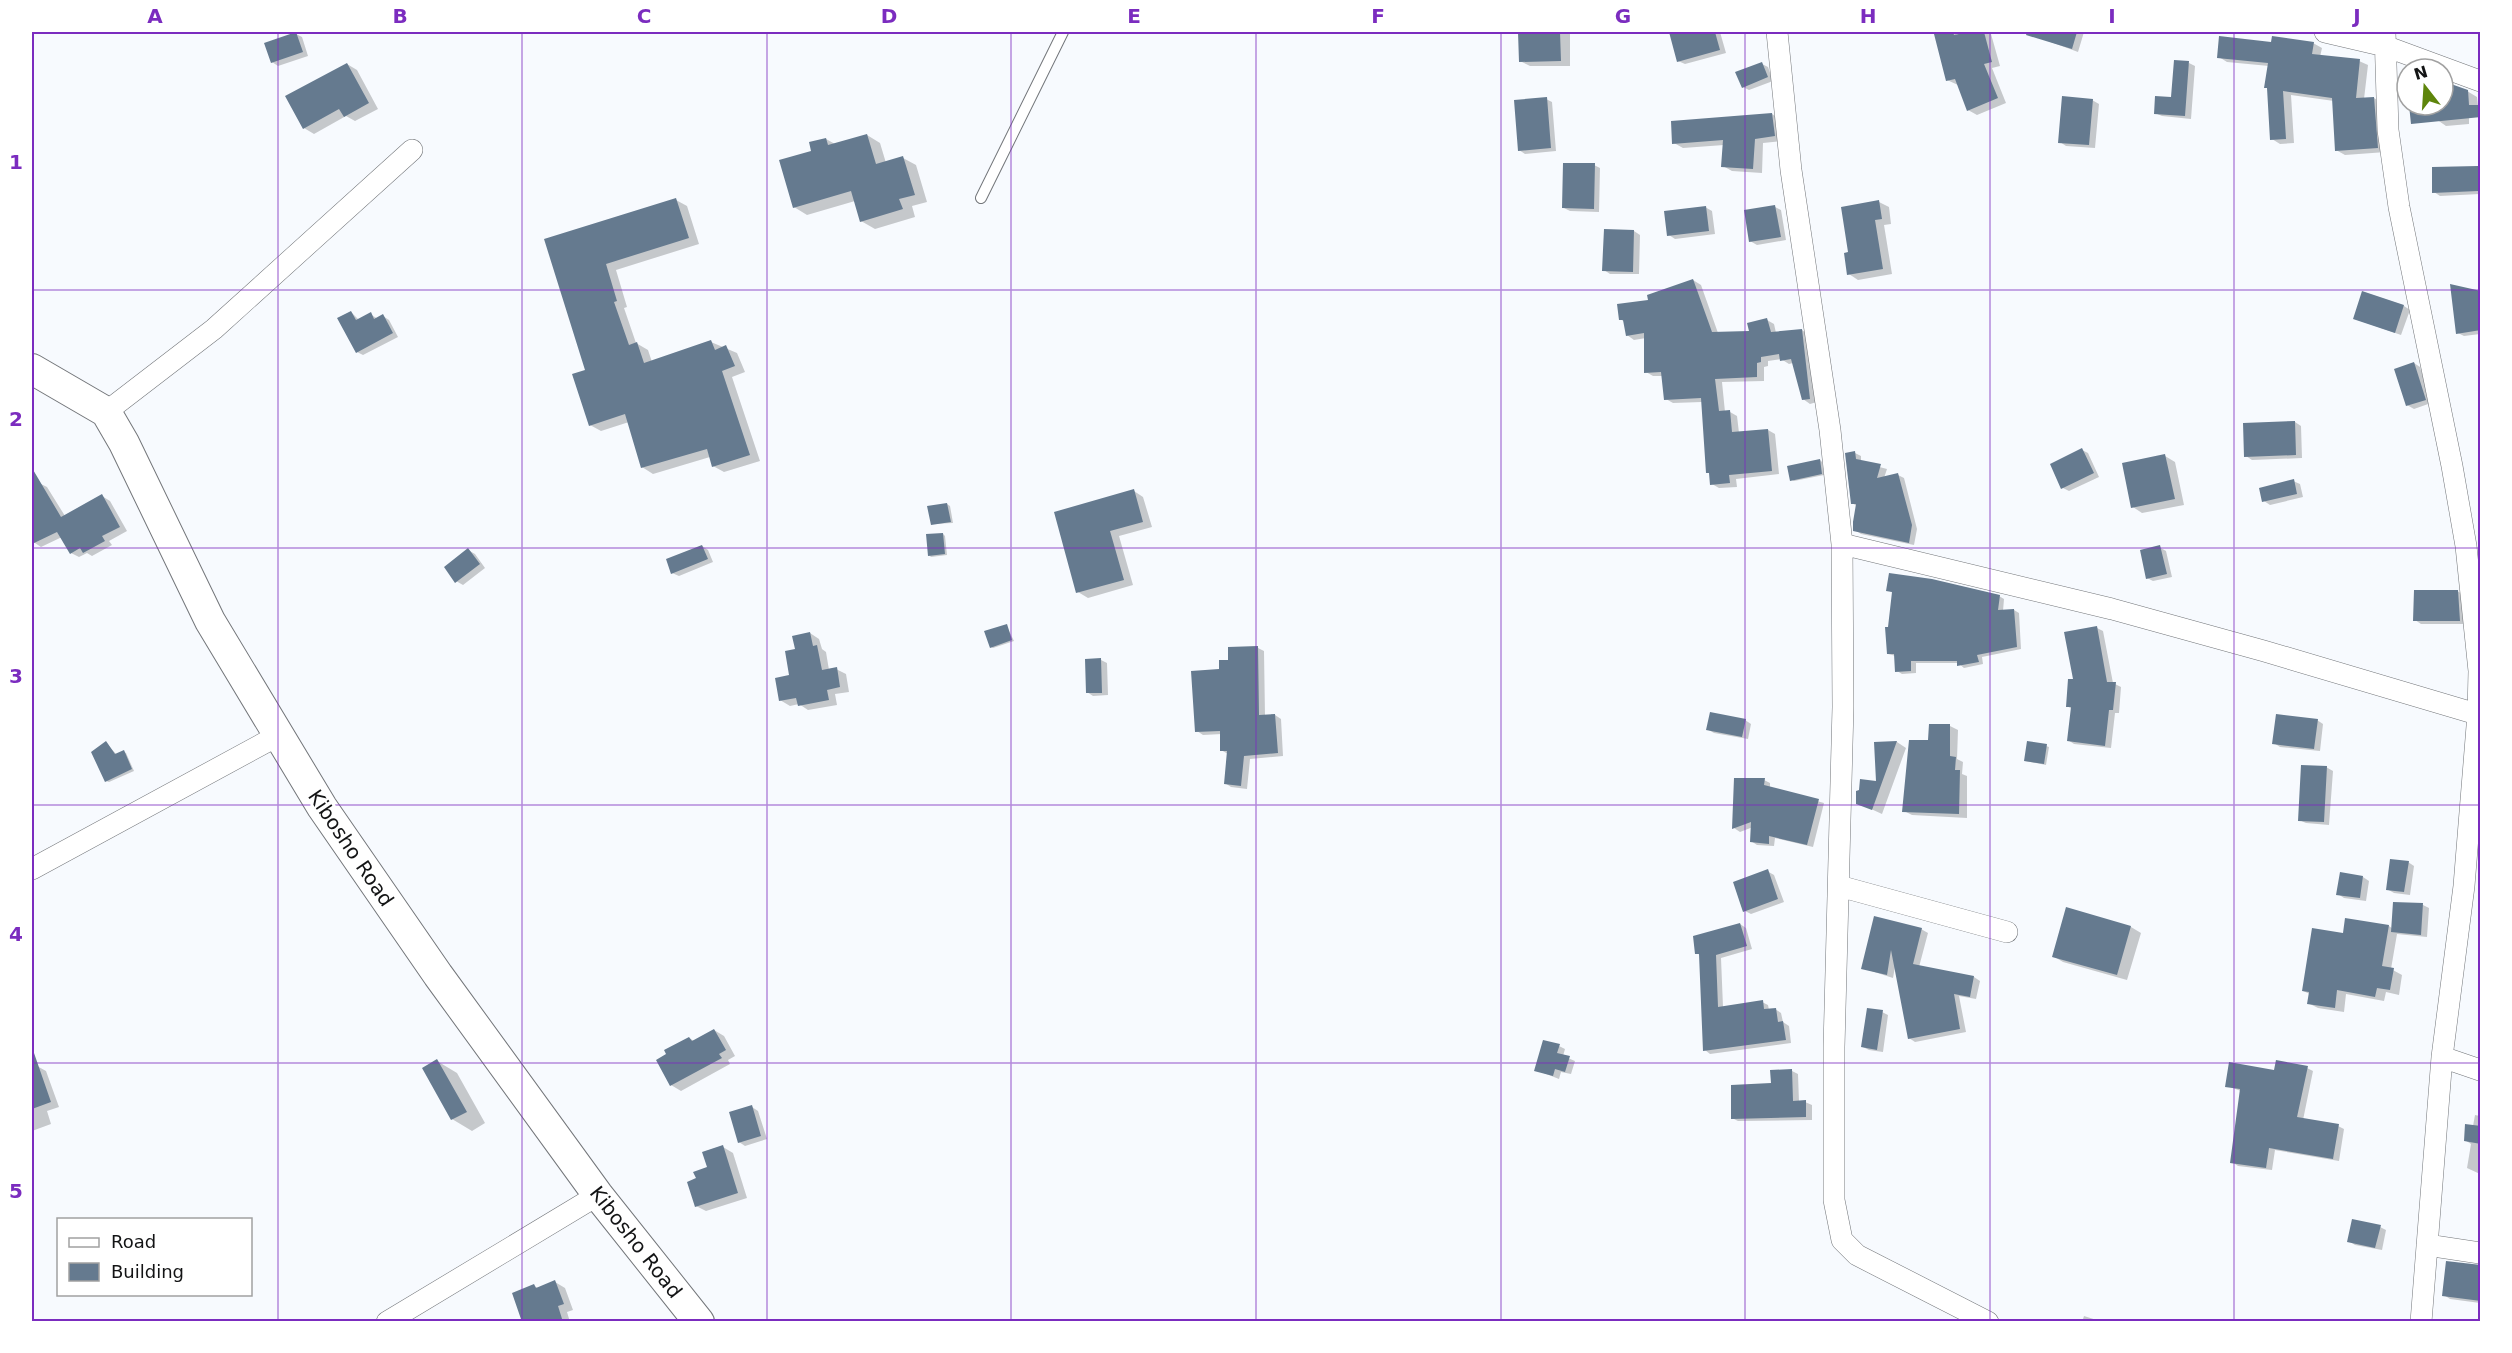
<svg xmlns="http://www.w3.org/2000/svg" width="2512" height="1353" viewBox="0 0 2512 1353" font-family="'DejaVu Sans',sans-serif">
  <rect width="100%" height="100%" fill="#f7fafe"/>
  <path fill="#0003" d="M1520,32H1570V66H1530L1520,61Z
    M1671,32H1720L1726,53L1685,64L1678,61Z
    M1949,32L1959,35L1973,32H1986L1991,34L2000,66L1992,68L2006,103L1977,115L1968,110L1958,85L1947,80L1936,35Z
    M2051,32H2084L2078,52L2048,41Z
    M296,34L302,37L308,56L278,66L272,62Z
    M2313,43L2322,48L2320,57L2359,61L2368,65L2364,99L2374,98L2382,103L2386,152L2345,155L2336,150L2334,101L2291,95L2294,143L2280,144L2272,139L2268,89L2266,87L2269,66L2227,62L2219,57L2272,44Z
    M2189,63L2195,66L2191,119L2162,116L2155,113L2172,99Z
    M347,64L357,70L378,109L355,121L346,116L314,134L304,128Z
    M1762,64L1768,67L1773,81L1749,90L1743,87Z
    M2443,86L2467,91L2477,97L2479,115L2469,116V124L2446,126L2416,105H2443Z
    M1546,99L1552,102L1556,151L1525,154L1519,150Z
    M2092,100L2099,104L2095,148L2066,146L2060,142Z
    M1772,114L1781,120L1783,141L1763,143L1762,173L1732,171L1723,166L1724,145L1683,148L1674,143Z
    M867,135L880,143L886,163L903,158L916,165L927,202L912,206L915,217L875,229L861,221L855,201L807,215L794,207L826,139L835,144Z
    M1594,165L1600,168L1599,212L1570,211L1564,208Z
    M2477,167L2480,169V194L2440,196L2434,192Z
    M676,200L687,206L699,244L616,270L627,307L624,308L636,343L648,350L652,362L711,342L737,353L745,372L732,377L760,461L724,472L713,466L710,457L653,474L642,467L629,422L601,431L590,425L587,371L546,240Z
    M1879,202L1889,207L1891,224L1884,225L1892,274L1858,280L1849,274L1850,253Z
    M1705,207L1712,211L1715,234L1675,239L1669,235Z
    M1775,207L1781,210L1786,240L1757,245L1750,241Z
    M1634,231L1640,235L1639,274H1610L1604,270Z
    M1693,280L1701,285L1718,333H1751L1767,320L1774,324L1776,333L1802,330L1809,335L1817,402L1810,404L1803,399L1793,363L1789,364L1781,359L1768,361V366L1764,367V381L1722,382L1725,412H1730L1737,416L1739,433L1768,430L1775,434L1779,474L1736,479L1737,487L1719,488L1712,484L1711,474L1708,472L1702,402L1673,403L1666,399L1663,376H1653L1646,372V338L1634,340L1627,335L1625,322L1620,319Z
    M2480,292V334L2464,336L2458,333Z
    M2404,306L2410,310L2401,335L2355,319Z
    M351,312L359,320L370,314L378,319L383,316L389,320L398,337L363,355L357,352Z
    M2414,363L2420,367L2431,403L2414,409L2407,405Z
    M2295,422L2301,426L2302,458L2252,460L2246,456L2245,424Z
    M2082,450L2088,453L2099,477L2069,491L2063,488Z
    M1855,453L1861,456V462L1887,469L1884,478L1898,475L1904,478L1917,529L1914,545L1861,534L1855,530L1857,506L1852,503Z
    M2165,456L2175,462L2184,505L2142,513L2133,507Z
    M1820,460L1822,462L1824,475L1794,481L1792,480Z
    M2293,481L2300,484L2303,497L2270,505L2264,501Z
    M39,483L47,487L65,516L102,496L110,501L127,531L109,541L112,545L92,556L87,553L79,557L71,553L62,537L41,547L32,541V487Z
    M1134,491L1143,497L1152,527L1119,536L1133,585L1088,598L1078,592L1056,513Z
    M947,504L950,506L953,523L932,524Z
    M943,534L945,536L947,555L931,557L929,555Z
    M702,546L708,550L713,562L679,576L672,573Z
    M2159,547L2166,551L2172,577L2153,581L2147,578Z
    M468,550L475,554L485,568L463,585L456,581Z
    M1888,590L1999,596L2004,599L2003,611L2014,610L2019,613L2021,649L1982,657L1983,664L1964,668L1958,663H1916V673L1902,674L1897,671L1896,656L1888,654L1893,593Z
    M2457,591L2464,595L2466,624H2421L2415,620Z
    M1006,625L1014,641L993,648L991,647Z
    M2097,628L2103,631L2113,683L2121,687L2119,713H2115L2111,748L2074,744L2068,740L2072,709L2067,706L2075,681Z
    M810,633L819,639L822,649L826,652L829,670L836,669L846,674L849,692L835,694L837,705L808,710L799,704L790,706L780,700L791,676L797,650Z
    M1229,648H1258L1264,651L1265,716L1275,715L1281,719L1283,756L1250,759L1247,789L1231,787L1225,783L1228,754L1221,750L1222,734L1203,735L1197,731L1221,671L1229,662Z
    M1101,660L1107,663L1108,695L1093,696L1087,692Z
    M1745,720L1751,724L1748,739L1714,733L1707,729Z
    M2317,720L2323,724L2320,751L2280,747L2274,743Z
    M1930,725L1950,726L1958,730L1957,759L1963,762L1962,774L1967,776V818L1912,815L1904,811L1930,741Z
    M1897,742L1906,748L1882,814L1858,803L1877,783L1876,743Z
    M106,743L117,755L124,752L126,753L134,771L109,782L106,781Z
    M2046,746L2049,747L2046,765L2025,761Z
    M2326,767L2333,771L2329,825L2306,823L2299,820Z
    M1764,780L1770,783V788L1824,803L1813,847L1775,838L1774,846L1757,845L1751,841L1753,827L1740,832L1734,828Z
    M2408,862L2414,866L2410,895L2394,893L2387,889Z
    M1767,871L1774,875L1784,902L1751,914L1745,911Z
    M2363,877L2369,881L2366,901L2344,898L2338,894Z
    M2394,903L2423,905L2429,908L2427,937L2397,934L2391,969L2402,975L2399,995L2386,992L2384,1001L2346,994L2344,1012L2318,1008L2308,1003L2310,994L2303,991L2344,934L2389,926L2393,929Z
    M2067,909L2131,927L2141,933L2127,980L2063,962L2053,956Z
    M1740,924L1746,928L1752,949L1721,958L1723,1007L1762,1002L1768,1005L1769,1010L1775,1009L1781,1013L1783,1022L1789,1026L1791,1043L1710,1054L1705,1050L1701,956L1697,953Z
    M1921,929L1928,933L1919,967L1974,977L1980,981L1976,999L1959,996L1966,1032L1915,1042L1909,1038L1895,967L1893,978L1862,968Z
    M1882,1012L1888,1015L1883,1052L1869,1050L1863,1047Z
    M714,1030L724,1036L735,1056L728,1060L730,1064L681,1091L671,1085L689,1038L694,1041Z
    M1559,1046L1565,1049L1563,1056L1575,1061L1571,1074L1561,1072L1559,1079L1536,1070Z
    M437,1061L457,1073L485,1123L472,1131L452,1119Z
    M37,1066L46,1071L59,1107L47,1111L51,1124L32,1131V1068Z
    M2307,1068L2313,1071L2303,1120L2338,1126L2344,1129L2339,1161L2275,1150L2272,1170L2238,1166L2232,1162L2241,1091L2227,1086L2276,1071Z
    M1792,1071L1798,1074L1799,1102H1805L1812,1105V1120L1738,1121L1732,1118Z
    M752,1107L758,1111L767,1139L745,1146L739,1142Z
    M2475,1115L2480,1116V1174L2467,1168L2471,1144L2465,1140L2473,1126Z
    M723,1147L733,1153L747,1198L706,1211L696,1206L697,1179L709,1168Z
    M2380,1227L2386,1230L2382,1250L2355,1245L2349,1241Z
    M2480,1267V1303L2450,1299L2444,1295Z
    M555,1282L565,1288L573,1310L567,1312L570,1322H524L534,1286L538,1288Z
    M2084,1316L2103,1322H2082Z"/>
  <path fill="#657a8f" d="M296,32L303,52L271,63L264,43Z
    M1518,32H1560L1561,61L1519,62Z
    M1669,32H1715L1720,50L1677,62Z
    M1943,32H1953L1954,35L1968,32H1984L1992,62L1984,64L1998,98L1967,111L1955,79L1946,81L1934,34Z
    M2027,32H2077L2072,49L2026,35Z
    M2219,36L2271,42L2272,36L2314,42L2312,54L2360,59L2356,98L2374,97L2378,148L2335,151L2332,98L2283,91L2286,139L2270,140L2267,88H2264L2268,63L2217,58Z
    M2174,60L2189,61L2185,116L2154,114L2155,96L2171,97Z
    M1762,62L1768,77L1742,88L1735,72Z
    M347,63L369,103L344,117L339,109L303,129L285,96Z
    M2451,84L2468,90L2469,105H2481V117L2411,124L2409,105H2443V85Z
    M2062,96L2093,99L2089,145L2058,143Z
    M1547,97L1551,148L1518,151L1514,100Z
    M1772,113L1775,136L1755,139L1753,169L1721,167L1723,140L1672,144L1671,121Z
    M867,134L876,164L903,156L915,195L899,199L903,209L860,222L851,191L793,208L779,160L811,151L809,142L826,138L828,145Z
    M1563,163H1595L1594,209L1562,208Z
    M2478,166V191L2432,193V167Z
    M676,198L689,238L606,264L617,301L614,302L629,345L637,342L644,363L711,340L715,350L726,345L735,366L722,371L750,455L712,467L707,449L641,468L625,414L589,426L572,374L585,370L544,239Z
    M1879,200L1882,219L1875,220L1883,269L1847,275L1844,253L1848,252L1841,207Z
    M1775,205L1781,237L1749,242L1744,210Z
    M1706,206L1709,231L1667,236L1664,211Z
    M1604,229L1634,230L1633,272L1602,271Z
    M1693,279L1712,332L1749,331L1747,323L1767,318L1771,332L1802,329L1810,399L1802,400L1791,359L1780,361L1779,354L1761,357V362L1757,363V377L1715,379L1719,411L1730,410L1732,432L1768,429L1772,471L1729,475L1730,483L1710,485L1709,473H1706L1701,398L1664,400L1661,372L1644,373V333L1626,336L1623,320H1619L1617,304L1648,300L1647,295Z
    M2450,284L2481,291V330L2456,334Z
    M2362,291L2404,305L2395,333L2353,319Z
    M351,311L356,320L371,312L374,319L383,314L393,333L356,353L337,318Z
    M2414,362L2426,400L2406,406L2394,369Z
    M2295,421L2296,455L2244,457L2243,423Z
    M2082,448L2094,473L2061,489L2050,464Z
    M1855,451L1856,459L1881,464L1877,478L1898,473L1912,525L1909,543L1853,531V522L1856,504H1851L1845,453Z
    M2165,454L2175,499L2131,508L2122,463Z
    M1820,459L1822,474L1790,481L1787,466Z
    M32,468L61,517L102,494L120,527L102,536L105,541L83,553L80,548L70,554L57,532L32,544Z
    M2294,479L2297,494L2262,502L2259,488Z
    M1134,489L1143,522L1110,531L1124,580L1076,593L1054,512Z
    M947,503L951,522L931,525L927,506Z
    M943,533L945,554L928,556L926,534Z
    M702,545L708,559L671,574L666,559Z
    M2160,545L2167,574L2146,579L2140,550Z
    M468,548L480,564L455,583L444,567Z
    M1889,573L1932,579L2000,595L1998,610L2014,609L2017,647L1977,655L1979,662L1957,666V661H1911V671L1895,672L1894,654H1887L1885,627H1888L1892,592L1886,591Z
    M2414,590H2458L2460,621H2413Z
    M1007,624L1012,640L990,648L984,631Z
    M2097,626L2107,682H2116L2113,710H2109L2105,746L2067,741L2071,707H2066L2068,679H2073L2064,632Z
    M810,632L813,646L817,645L822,670L837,667L840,687L827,690L829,700L798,706L796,698L779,701L775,678L789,675L785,651L795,649L792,636Z
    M1258,646L1259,715L1275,714L1278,753L1244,756L1241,786L1224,784L1227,751H1220V731L1195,732L1191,671L1219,669V660H1228V647Z
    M1101,658L1102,693H1086L1085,659Z
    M1710,712L1746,719L1742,737L1706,730Z
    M2276,714L2318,719L2314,749L2272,744Z
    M1929,724H1950V756L1956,757L1955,770H1960L1959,814L1902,812L1909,740H1928Z
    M106,741L115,754L124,750L132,769L105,782L91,752Z
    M1897,741L1872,810L1856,804V791L1859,790L1860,779L1876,781L1874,742Z
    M2027,741L2047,744L2044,764L2024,761Z
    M2301,765L2327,766L2324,822L2298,821Z
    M1734,778H1765L1764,785L1819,799L1807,845L1769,836V844L1750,842L1751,822L1732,829Z
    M2390,859L2409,861L2404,892L2386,890Z
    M1768,869L1778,899L1743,912L1733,882Z
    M2340,872L2363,876L2360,898L2336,895Z
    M2393,902L2423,903L2421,935L2391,932Z
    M2066,907L2131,926L2117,975L2052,957Z
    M1874,916L1922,928L1913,964L1974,976L1970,997L1954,994L1960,1029L1908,1039L1891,950L1887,975L1861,969Z
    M2345,918L2389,925L2382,966L2394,968L2390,990L2377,988L2375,997L2337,990L2335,1008L2307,1004L2309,992L2302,991L2312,928L2343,933Z
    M1740,923L1747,946L1716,955L1718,1007L1763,1000L1764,1009L1776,1008L1778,1022L1783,1021L1786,1040L1703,1051L1699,954H1695L1693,936Z
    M1867,1008L1883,1010L1877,1050L1861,1047Z
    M714,1029L726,1050L719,1054L722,1058L670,1086L656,1060L666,1054L664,1050L689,1037L692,1041Z
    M1543,1040L1560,1044L1557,1053L1570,1056L1565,1072L1555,1069L1553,1076L1534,1071Z
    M34,1053L51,1102L32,1109V1054Z
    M437,1059L467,1112L451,1120L422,1068Z
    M2276,1060L2308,1066L2297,1117L2339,1124L2333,1159L2269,1148L2266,1168L2230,1163L2240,1089L2225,1087L2229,1062L2274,1070Z
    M1792,1069L1793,1101L1806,1100V1117L1731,1119V1085L1771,1083L1770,1070Z
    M752,1105L761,1136L738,1143L729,1112Z
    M2465,1124L2481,1126V1144L2464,1141Z
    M723,1145L738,1193L695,1207L687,1182L696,1178L693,1172L707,1167L702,1152Z
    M2352,1219L2381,1225L2375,1248L2347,1242Z
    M2446,1261L2481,1265V1301L2442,1296Z
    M555,1280L564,1304L558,1306L563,1322H522L512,1293L534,1284L536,1288Z"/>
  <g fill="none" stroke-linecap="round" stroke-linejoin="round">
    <g stroke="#73767a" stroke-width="12">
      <path id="service" d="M981,198L1063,32"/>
    </g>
    <g stroke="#73767a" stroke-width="22">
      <path id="minor" d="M1777,32L1791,170L1830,430L1842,544L1843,707L1834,1047V1200L1842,1240L1857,1255L1988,1322
        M2325,32L2385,46L2480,81
        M2385,32L2388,130L2399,207L2452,466L2466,546L2479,671L2478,714L2464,886L2442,1057L2421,1322
        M106,412L214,329L412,150
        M1842,544L2112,609L2264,651L2480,715
        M32,869L279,735
        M1839,886L2007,932
        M2442,1057L2480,1070
        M2427,1245L2480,1253
        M387,1322L598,1195"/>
    </g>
    <g stroke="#73767a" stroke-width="32">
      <path id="secondary" d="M32,369L106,412L124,443L210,621L322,807L438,975L598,1195L699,1322"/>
    </g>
    <use href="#service" stroke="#fff" stroke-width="10"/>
    <use href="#minor" stroke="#fff" stroke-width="21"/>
    <use href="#secondary" stroke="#fff" stroke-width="30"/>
  </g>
  <path fill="none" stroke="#7b2cbf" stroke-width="1.5" stroke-opacity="0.55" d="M278,32V1322M522,32V1322M767,32V1322M1011,32V1322M1256,32V1322M1501,32V1322M1745,32V1322M1990,32V1322M2234,32V1322M32,290H2480M32,548H2480M32,805H2480M32,1063H2480"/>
  <g text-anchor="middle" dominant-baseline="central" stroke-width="6" stroke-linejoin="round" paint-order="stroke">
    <g font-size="20" fill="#131415" stroke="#fff">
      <text transform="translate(351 848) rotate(56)">Kibosho Road</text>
      <text transform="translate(636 1242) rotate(52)">Kibosho Road</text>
    </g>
  </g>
  <rect width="2512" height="1353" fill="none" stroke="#ffffff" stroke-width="66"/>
  <rect x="57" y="1218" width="195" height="78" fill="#ffffff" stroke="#a1a1a1" stroke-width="1.5"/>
  <rect x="69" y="1238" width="30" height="9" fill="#ffffff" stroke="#a1a1a1" stroke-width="1.5"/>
  <text x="111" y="1248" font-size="18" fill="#131415">Road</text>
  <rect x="69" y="1263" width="30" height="18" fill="#657a8f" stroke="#a1a1a1" stroke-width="1.5"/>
  <text x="111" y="1278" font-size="18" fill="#131415">Building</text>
  <g transform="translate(2425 87) rotate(343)"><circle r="28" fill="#ffffff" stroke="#a1a1a1" stroke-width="1.5"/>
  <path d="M0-4.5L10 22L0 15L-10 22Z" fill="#5e850b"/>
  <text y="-9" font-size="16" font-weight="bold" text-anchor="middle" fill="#131415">N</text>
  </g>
  <rect x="33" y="33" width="2446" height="1287" fill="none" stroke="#7b2cbf" stroke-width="2"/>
  <g font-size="20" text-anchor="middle" font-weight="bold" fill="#7b2cbf">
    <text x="155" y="23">A</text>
    <text x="400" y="23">B</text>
    <text x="644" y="23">C</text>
    <text x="889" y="23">D</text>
    <text x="1134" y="23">E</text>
    <text x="1378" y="23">F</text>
    <text x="1623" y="23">G</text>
    <text x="1868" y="23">H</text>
    <text x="2112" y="23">I</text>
    <text x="2357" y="23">J</text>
    <text x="16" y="169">1</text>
    <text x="16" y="426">2</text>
    <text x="16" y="683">3</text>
    <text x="16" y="941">4</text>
    <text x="16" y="1198">5</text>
  </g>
</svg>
